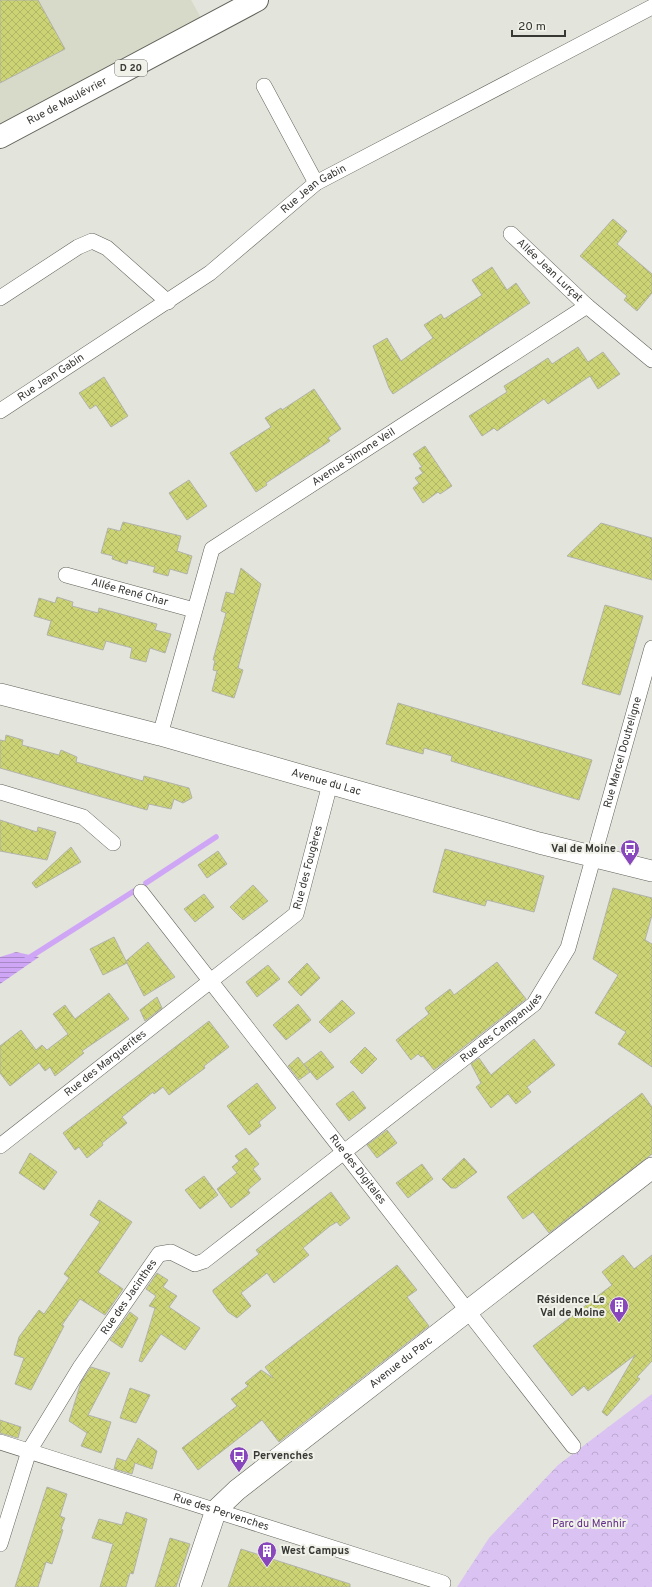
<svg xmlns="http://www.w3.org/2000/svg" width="652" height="1587" viewBox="0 0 652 1587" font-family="Overpass,sans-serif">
  <defs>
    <pattern id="forest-crowns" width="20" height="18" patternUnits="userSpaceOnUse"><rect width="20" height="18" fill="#dac3f3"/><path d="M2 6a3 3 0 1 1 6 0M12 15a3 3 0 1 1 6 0" fill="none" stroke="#bca8d1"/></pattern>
    <pattern id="water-rules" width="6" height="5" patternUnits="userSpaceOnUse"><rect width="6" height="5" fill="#cfa6f6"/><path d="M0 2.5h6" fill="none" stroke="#a988c8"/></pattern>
    <pattern id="building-cross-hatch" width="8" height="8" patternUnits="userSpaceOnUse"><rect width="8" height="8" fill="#cbd374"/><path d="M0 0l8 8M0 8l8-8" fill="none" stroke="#afb665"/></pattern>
  </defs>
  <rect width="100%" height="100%" fill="#e3e4db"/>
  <path fill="#d7d9c9" d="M0,0H191L210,34L0,141Z"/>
  <path fill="url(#forest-crowns)" d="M652,1394V1587H457L489,1538L558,1465Z"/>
  <path fill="url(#water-rules)" d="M16,952L39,957L0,984V957Z"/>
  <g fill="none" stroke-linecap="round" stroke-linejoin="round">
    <path stroke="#cfa6f6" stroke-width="5.5" d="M146,883L216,837
      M27,959L134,891"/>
  </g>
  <path fill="url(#building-cross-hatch)" stroke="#b2b3ab" d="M0,0H38L65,49L0,83Z
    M613,219L627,231L617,244L652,274V293L637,311L624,300L627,296L580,256Z
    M492,267L507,290L516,283L530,303L393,394L389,388L373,346L387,338L401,361L433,338L424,325L441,314L444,319L482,295L472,280Z
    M578,347L588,362L603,352L620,374L598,389L590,376L548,404L544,399L497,431L494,428L482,436L469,416L507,392L504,386L517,378L548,358L552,364Z
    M104,377L128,416L111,427L96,405L90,409L79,393Z
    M314,389L341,429L328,438L330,441L266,483L267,485L256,492L230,453L271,427L265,418L281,408L282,410Z
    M425,446L452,486L440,494L438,492L423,503L413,488L419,483L415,478L423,473L419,468L422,467L413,454Z
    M189,480L207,506L187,520L169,493Z
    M123,522L181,536L177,551L192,556L187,574L170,569L168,576L153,572L155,567L128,560L127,564L112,559L113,556L101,553L108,528L120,531Z
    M601,523L652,538V580L567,556Z
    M241,568L261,584L238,668L243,670L234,698L212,691L217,671L213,670L215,660H213L226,613L221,611L226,592L234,594Z
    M57,597L73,602L72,606L98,613L99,608L157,624L155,630L171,634L165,653L150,648L146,662L130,658L132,648L106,641L103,650L47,635L51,621L34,616L39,598L55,603Z
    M605,605L643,616L620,695L582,684Z
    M398,703L592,760L579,800L451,761L452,756L424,748L423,754L386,744Z
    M6,735L23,740L22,745L59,755L61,750L77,757L76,762L143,781L144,776L189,788L192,798L183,803L174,799L171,809L149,804L147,810L0,768V740L5,741Z
    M0,820L37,832L38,827L56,832L47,860L0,851Z
    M71,847L81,862L36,888L32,883Z
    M445,849L544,876L534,912L487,900L485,906L433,892Z
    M218,851L227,864L207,878L198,865Z
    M253,885L268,901L243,920L230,907Z
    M613,888L652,898V915L645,940L652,944V1067L618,1044L626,1032L595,1013L618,975L593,959Z
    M204,894L214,907L195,922L184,909Z
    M114,937L127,963L103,975L90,949Z
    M148,942L175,977L144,996L126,961Z
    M497,962L526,999L434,1070L423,1056L421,1057L418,1054L411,1060L396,1040L429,1014L425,1008L450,989L454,995Z
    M307,963L320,978L301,996L288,982Z
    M268,965L280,979L257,997L246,982Z
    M109,993L129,1019L82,1051L84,1053L55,1076L50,1067L45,1071L39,1063L10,1086L0,1073V1046L21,1030L36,1050L42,1045L47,1050L68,1034L53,1014L65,1005L75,1019Z
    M157,997L162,1008L145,1021L140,1010Z
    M342,1000L355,1013L330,1033L319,1022Z
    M298,1004L311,1020L286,1040L273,1025Z
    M209,1021L229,1047L204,1066L205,1068L169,1095L163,1087L154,1094L153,1092L122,1117L127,1123L102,1143L103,1145L87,1158L79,1147L75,1150L63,1133Z
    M534,1039L555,1065L527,1087L531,1092L516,1104L508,1094L491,1108L476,1087L481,1083L471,1064L479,1058L491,1075Z
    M365,1047L377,1059L362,1074L350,1062Z
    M321,1051L334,1067L317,1080L304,1064Z
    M298,1057L310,1072L299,1080L288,1066Z
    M257,1083L276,1108L259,1122L261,1126L249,1135L227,1106Z
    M353,1091L366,1108L349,1121L336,1104Z
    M642,1093L652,1107V1154L549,1233L533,1212L523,1219L507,1197Z
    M387,1130L397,1143L377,1158L367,1145Z
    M246,1148L259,1164L253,1169L261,1179L248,1190L250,1193L231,1208L217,1189L237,1173L232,1167L239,1161L235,1156Z
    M30,1153L57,1172L44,1190L19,1173Z
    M464,1158L477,1172L456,1188H451L442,1179Z
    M422,1164L433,1179L408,1198L396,1183Z
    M204,1176L218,1195L200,1209L185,1190Z
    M331,1192L350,1218L340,1226L337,1222L330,1226L303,1248L309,1255L274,1283L267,1273L241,1293L251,1306L237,1318L228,1312L213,1292V1290L259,1254L256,1250Z
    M99,1200L132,1222L98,1272L123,1289L105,1315L80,1299L62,1325L64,1326L31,1390L15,1384L24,1358L14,1355L19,1337L39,1310L44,1314L69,1278L64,1274L100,1222L90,1215Z
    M623,1255L634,1269L652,1255V1361L637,1377L640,1379L607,1416L602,1412L635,1355L588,1391L584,1386L572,1396L533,1346L612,1285L602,1272Z
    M397,1265L417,1290L407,1297L429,1326L279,1442L262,1420L198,1470L182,1448L237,1406L231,1399L248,1386L245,1383L261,1370L273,1378L265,1367Z
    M157,1273L168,1280L163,1287L177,1296L169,1307L200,1328L185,1350L161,1334L142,1362L139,1361L155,1308L149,1306L156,1296L146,1289Z
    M130,1312L138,1318L122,1348L110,1340Z
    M91,1367L110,1373L88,1415L111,1422L101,1453L81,1446L87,1433L69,1421L81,1382Z
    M130,1388L150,1395L136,1423L120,1418Z
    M0,1420L21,1427L18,1438L0,1433Z
    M138,1438L157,1451L152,1469L135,1463L132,1474L114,1469L117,1458L126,1461Z
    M47,1487L67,1494L60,1516L65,1518L61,1529L63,1530L52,1564L46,1562L38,1587H15Z
    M126,1512L147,1519L133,1574L130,1573L126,1587H100L113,1544L92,1538L99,1519L122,1525Z
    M170,1538L190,1544L176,1587H155Z
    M241,1549L350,1584V1587H228Z"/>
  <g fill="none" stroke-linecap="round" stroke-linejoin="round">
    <g stroke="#61625a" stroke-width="16">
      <g id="street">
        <path d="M264,86L316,183"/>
        <path id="s1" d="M511,234L587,306"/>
        <path d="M0,298L78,247L92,241L107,248L168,302"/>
        <path id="s2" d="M0,411L210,273L316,183L652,7"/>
        <path id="s3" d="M66,575L194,610"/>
        <path id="s4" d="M160,735L212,549L587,306L652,360"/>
        <path d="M0,792L83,817L113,843"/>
        <path id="s5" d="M141,892L573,1446"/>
        <path id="s6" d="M0,1146L296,914L330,784"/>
        <path id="s7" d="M0,1442L443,1583"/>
        <path id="s8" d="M0,1544L29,1451L81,1366L159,1254L171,1252L195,1264L204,1261L534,1004L568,948L652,648"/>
      </g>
    </g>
    <g stroke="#61625a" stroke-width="22">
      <g id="secondary">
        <path id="s9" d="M0,694L160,735L539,843L652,871"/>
        <path id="s10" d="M190,1587L216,1510L237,1490L652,1168"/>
      </g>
    </g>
    <g stroke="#61625a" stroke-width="24">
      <g id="primary">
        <path id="s11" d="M0,137L257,0"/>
      </g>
    </g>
    <use href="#street" stroke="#fff" stroke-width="15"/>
    <use href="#secondary" stroke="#fff" stroke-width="21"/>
    <use href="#primary" stroke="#fff" stroke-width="22"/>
  </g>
  <defs>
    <g id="bus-pin" transform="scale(1)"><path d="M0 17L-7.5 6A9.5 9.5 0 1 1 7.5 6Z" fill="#8847bc" stroke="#f0f1e8"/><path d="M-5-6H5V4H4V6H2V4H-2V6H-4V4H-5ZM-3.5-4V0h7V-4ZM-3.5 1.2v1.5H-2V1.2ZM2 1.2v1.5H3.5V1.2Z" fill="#fff"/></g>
    <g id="building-pin" transform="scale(1)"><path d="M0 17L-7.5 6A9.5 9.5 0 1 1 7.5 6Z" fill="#8847bc" stroke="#f0f1e8"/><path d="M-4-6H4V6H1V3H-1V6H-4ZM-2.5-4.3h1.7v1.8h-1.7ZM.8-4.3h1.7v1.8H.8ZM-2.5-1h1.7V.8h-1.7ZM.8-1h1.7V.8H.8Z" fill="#fff"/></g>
  </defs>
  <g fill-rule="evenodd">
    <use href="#bus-pin" x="630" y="849"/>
    <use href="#building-pin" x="619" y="1306"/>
    <use href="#bus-pin" x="239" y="1456"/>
    <use href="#building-pin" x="267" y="1551"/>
  </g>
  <g text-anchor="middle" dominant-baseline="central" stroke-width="4" stroke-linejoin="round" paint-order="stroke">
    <rect fill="#f0f1e8" stroke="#6e6f6a" stroke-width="1" x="115" y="60" width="32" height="16" rx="3"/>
    <g font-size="10" font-weight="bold" fill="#373734">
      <text x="131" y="68">D 20</text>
    </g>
    <g font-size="11" fill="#373734" stroke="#f0f1e8">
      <text stroke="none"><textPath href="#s11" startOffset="76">Rue de Maulévrier</textPath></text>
      <text stroke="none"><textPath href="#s2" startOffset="385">Rue Jean Gabin</textPath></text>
      <text stroke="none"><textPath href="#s1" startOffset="53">Allée Jean Lurçat</textPath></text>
      <text stroke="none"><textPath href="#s2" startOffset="61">Rue Jean Gabin</textPath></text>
      <text stroke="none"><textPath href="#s4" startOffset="362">Avenue Simone Veil</textPath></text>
      <text stroke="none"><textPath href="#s3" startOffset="66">Allée René Char</textPath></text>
      <text stroke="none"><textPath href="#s8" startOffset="1069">Rue Marcel Doutreligne</textPath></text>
      <text stroke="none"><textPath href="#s9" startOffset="338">Avenue du Lac</textPath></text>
      <text stroke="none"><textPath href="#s6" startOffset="424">Rue des Fougères</textPath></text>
      <text stroke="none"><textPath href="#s8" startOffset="760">Rue des Campanules</textPath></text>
      <text stroke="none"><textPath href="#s6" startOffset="134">Rue des Marguerites</textPath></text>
      <text stroke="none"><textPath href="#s5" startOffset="352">Rue des Digitales</textPath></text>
      <text stroke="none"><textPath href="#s8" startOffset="281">Rue des Jacinthes</textPath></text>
      <text stroke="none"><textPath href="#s10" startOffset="318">Avenue du Parc</textPath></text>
      <text stroke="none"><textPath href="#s7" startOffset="232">Rue des Pervenches</textPath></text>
    </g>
    <g font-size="11" font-weight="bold" fill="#373734" stroke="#f0f1e8" text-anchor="end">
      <text x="616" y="849">Val de Moine</text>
      <text x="605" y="1300">Résidence Le<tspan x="605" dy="13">Val de Moine</tspan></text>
      <text x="253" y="1456" text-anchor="start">Pervenches</text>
      <text x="281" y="1551" text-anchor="start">West Campus</text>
    </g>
    <g font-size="11" fill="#622e8a" stroke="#f0f1e8">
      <text x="589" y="1524">Parc du Menhir</text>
    </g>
  </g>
  <path d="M512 30v6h53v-6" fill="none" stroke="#373734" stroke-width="2"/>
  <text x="518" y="30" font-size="12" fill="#373734" stroke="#f0f1e8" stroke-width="3" paint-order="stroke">20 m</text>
</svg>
